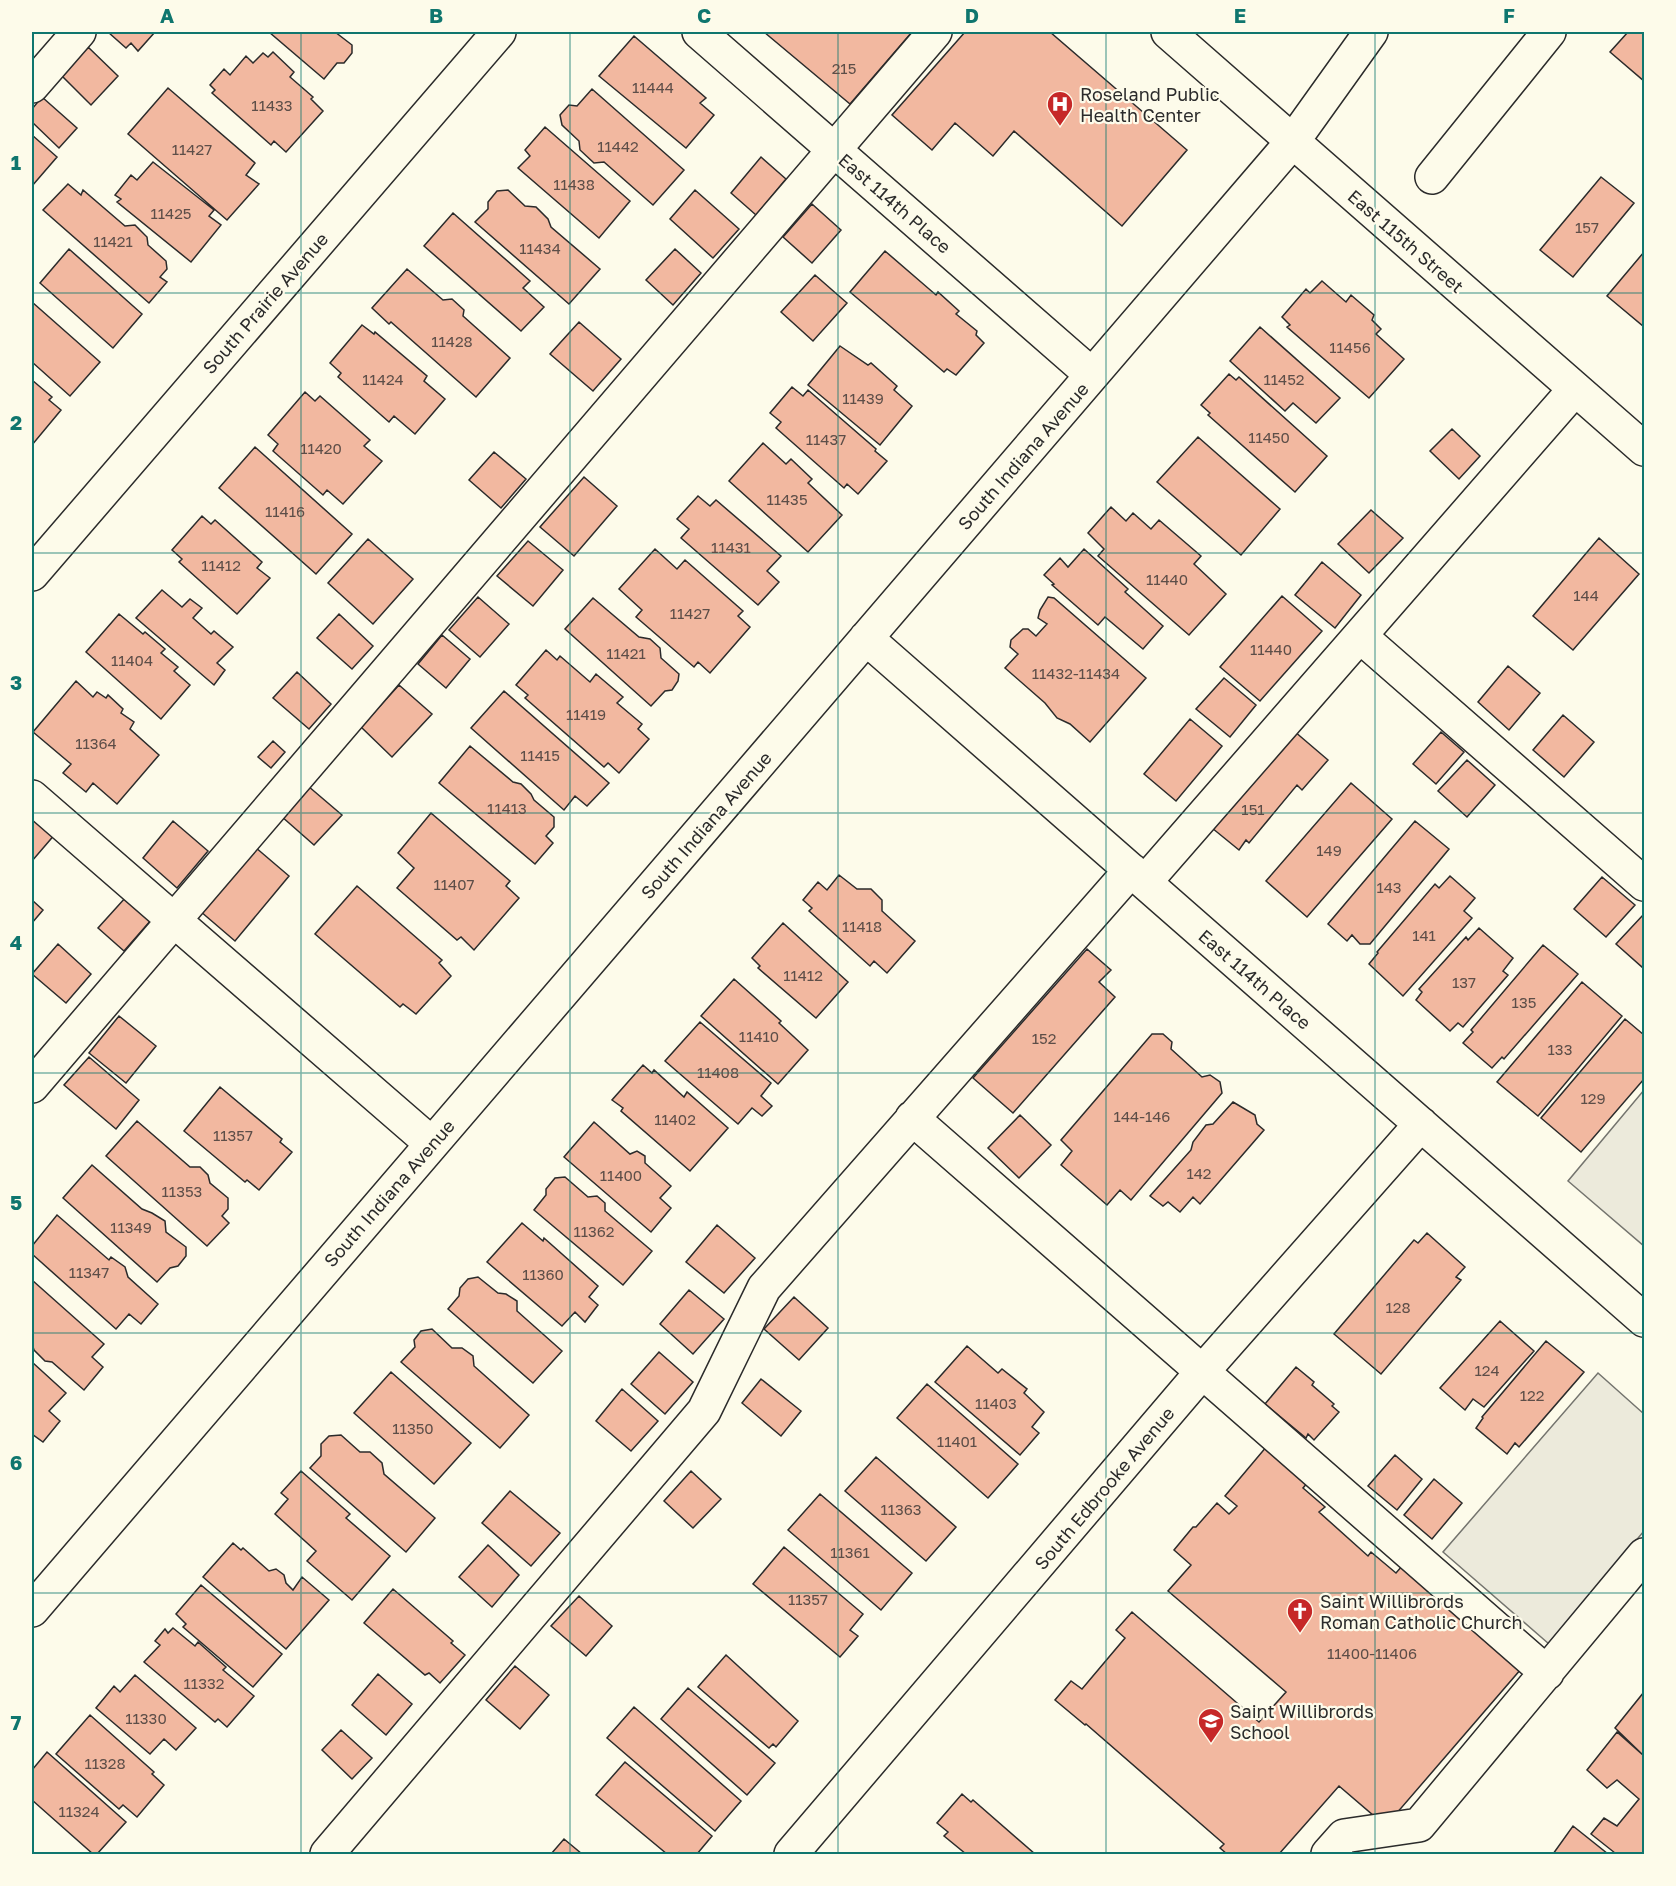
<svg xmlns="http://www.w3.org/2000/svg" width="1676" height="1886" viewBox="0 0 1676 1886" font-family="'Golos Text',sans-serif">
  <rect width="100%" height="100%" fill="#fdfbea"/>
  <path fill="#eceadb" stroke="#74746e" stroke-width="1.5" d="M1644,1090V1246L1568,1181Z
    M1598,1373L1644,1414V1531L1549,1644L1443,1552Z"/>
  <path fill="#f2b8a0" stroke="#2b2b2b" stroke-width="1.5" d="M108,32H155L138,51L131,43L126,48Z
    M269,32H335L352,45V53L344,63H337L324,79Z
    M764,32H912L850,104Z
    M965,32H1050L1187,150L1122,226L1014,131L993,156L955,123L932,150L892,115Z
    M1628,32H1644V81L1610,52Z
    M634,36L706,98L700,103L714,115L686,148L599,76Z
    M88,47L118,76L91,105L61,75Z
    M273,52L294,72L290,77L313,97L311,99L323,111L286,152L274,141L271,145L212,93L215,90L210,85L224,69L230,75L246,56L253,63L263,53L268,57Z
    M168,88L255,163L246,175L259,184L227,220L128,134Z
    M592,89L684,170L653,205L604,162L594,163L580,150L579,141L562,125L560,115L569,105L577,106Z
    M42,97L77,128L59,148L32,122V109Z
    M545,127L630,201L599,238L518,168L530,156L525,150Z
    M32,135L57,157L32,186Z
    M761,157L786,179L756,215L731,193Z
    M153,162L214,210L209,216L221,225L191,262L117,202L121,199L115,195L131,175L137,180Z
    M1601,177L1634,203L1573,277L1540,250Z
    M68,184L81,195L83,190L125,226L135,225L147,237L148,245L166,261L167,269L160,277L167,282L149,303L43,210Z
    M508,190L525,206L536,207L548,219L551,227L600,269L569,304L475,222L488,209V202L497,191Z
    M695,190L739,229L713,258L670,219Z
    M812,204L841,230L812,263L783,237Z
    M453,213L530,281L523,288L544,307L521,331L424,246Z
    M69,249L142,314L113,348L40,283Z
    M675,249L701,273L673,305L646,280Z
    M885,251L936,295L938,292L959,311L956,314L977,331L976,335L984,343L956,375L947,369L944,372L850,292Z
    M1644,252V324L1643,326L1607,296Z
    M407,269L443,300L452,299L464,310L463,316L510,358L476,397L391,322L389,324L372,308Z
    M815,275L847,303L813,341L781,312Z
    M1322,281L1346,302L1351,295L1374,315L1372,320L1381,329L1376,334L1404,359L1369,398L1287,327L1290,325L1282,317L1306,289L1310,293Z
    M32,302L100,362L70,396L32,362Z
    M579,322L621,359L593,391L550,354Z
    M362,325L374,334L375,332L427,376L424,381L445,399L415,434L394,416L389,422L338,377L341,373L330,363Z
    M1260,327L1340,398L1316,423L1293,403L1285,411L1230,361Z
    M840,346L868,365L871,363L897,386L894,390L912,406L880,445L808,385Z
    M1229,374L1236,380L1239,377L1327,456L1295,492L1208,415L1210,413L1201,405Z
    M32,380L52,397L49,400L61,410L32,445Z
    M792,387L803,396L808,390L876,449L875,451L887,461L858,494L847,484L844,488L776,428L781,422L770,413Z
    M305,392L315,401L320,396L370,440L364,446L382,461L343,504L327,490L323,495L273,451L278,444L268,435Z
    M1452,429L1480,456L1459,479L1430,451Z
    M1198,437L1280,509L1241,555L1157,482Z
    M763,443L786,464L791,459L812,479L808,483L842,515L808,552L729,481Z
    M255,447L352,534L316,574L219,488Z
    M494,452L526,479L501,508L469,480Z
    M584,477L617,506L574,556L540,527Z
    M698,496L710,506L716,500L781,556L767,571L779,582L758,605L681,538L689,529L677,519Z
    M1111,507L1126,521L1133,513L1151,529L1159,520L1201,556L1194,564L1226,594L1189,635L1098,556L1104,549L1088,533Z
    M1371,510L1403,538L1369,573L1338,544Z
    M202,516L211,524L215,520L262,562L257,568L270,578L237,614L179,562L182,559L172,550Z
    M1599,538L1639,574L1573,650L1533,616Z
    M368,539L413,579L373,624L328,583Z
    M528,541L563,570L533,606L497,576Z
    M655,549L677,569L685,560L743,611L738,616L750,627L710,673L698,662L694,667L636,617L642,610L619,589Z
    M1084,549L1128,589L1125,592L1163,626L1143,649L1105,617L1098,625L1052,585L1054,584L1044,575L1060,558L1068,567Z
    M1322,562L1361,595L1335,628L1295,595Z
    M162,590L182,607L190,599L202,608L193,618L211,634L214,631L233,647L217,663L225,670L214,685L136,618Z
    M1282,596L1322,631L1260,701L1220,667Z
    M478,597L509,624L480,657L449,630Z
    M1048,597L1054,598L1146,678L1090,742L1070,724L1057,718L1045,703L1005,668L1018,654L1010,647L1011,640L1023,629H1028L1036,636L1047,624L1038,618L1040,610Z
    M593,598L639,637L650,639L660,648L661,658L679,674L678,681L672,690L665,691L651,706L565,629Z
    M119,614L143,634L145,632L165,649L161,653L178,667L174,671L190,685L161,719L86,652Z
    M339,614L373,646L352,669L317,638Z
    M442,635L470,659L446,688L418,664Z
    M546,650L557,660L560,656L590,682L596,674L623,697L617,703L642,724L638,729L649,739L619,773L608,763L604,767L525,698L528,695L516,685Z
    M1508,666L1540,693L1509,730L1478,702Z
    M297,672L331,704L309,729L273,698Z
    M1224,678L1256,705L1230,737L1196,709Z
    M76,681L93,697L97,692L106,698L108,695L123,709L121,713L134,722L130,729L159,755L117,804L93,783L86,792L63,773L71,764L33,732Z
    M399,685L432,714L392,757L361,727Z
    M504,691L609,783L587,806L575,796L564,810L471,728Z
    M1563,715L1594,742L1564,777L1533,750Z
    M1190,719L1222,746L1176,801L1144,774Z
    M1294,731L1328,760L1302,790L1297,785L1249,843L1246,840L1239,850L1212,828Z
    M1441,732L1464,752L1436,784L1413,764Z
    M273,741L285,752L271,768L258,757Z
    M470,746L513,782L521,784L531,794L534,800L554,817V827L546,836L553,843L535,864L439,783Z
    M1467,760L1495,785L1467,817L1438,791Z
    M1351,783L1392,819L1307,917L1266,881Z
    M308,786L342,815L314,845L281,816Z
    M32,811L56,833L32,861Z
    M431,813L510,881L506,886L519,898L474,950L461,937L457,940L397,888L414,868L398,853Z
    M173,821L208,851L177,888L143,858Z
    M1415,821L1449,849L1370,944H1360L1352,935L1347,941L1328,924Z
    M255,847L289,876L235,941L200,911Z
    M839,875L857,889H871L882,900V911L915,941L887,973L874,961L870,966L809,911L812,908L803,900L818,882L827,890Z
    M1450,876L1475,898L1464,911L1472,918L1403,996L1369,964L1378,953L1377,952L1435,884L1439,888Z
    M1602,877L1635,905L1606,937L1574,909Z
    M357,886L442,960L439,963L451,976L416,1014L403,1004L400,1007L315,934Z
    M126,897L152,919L124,951L98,928Z
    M32,900L43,910L32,923Z
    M1643,915L1644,917V964L1642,967L1616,944Z
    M783,923L848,982L816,1018L758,968L760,966L752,958Z
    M1479,928L1513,958L1503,971L1508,975L1463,1027L1458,1023L1450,1031L1416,1000L1422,992L1419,989L1466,937L1468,940Z
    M58,944L91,974L66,1003L32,974Z
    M1543,945L1578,974L1504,1059L1502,1057L1492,1068L1463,1043L1473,1032L1471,1030Z
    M1087,949L1111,970L1099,982L1115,997L1013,1113L973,1078Z
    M734,979L781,1021L779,1023L808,1050L778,1084L701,1016Z
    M1582,982L1622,1016L1538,1116L1497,1082Z
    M119,1016L156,1046L126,1083L89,1053Z
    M1625,1019L1644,1035V1079L1581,1152L1541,1118Z
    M700,1022L771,1083L761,1096L772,1106L762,1116L752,1108L738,1124L665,1061Z
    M1152,1034H1163L1172,1042L1171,1049L1202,1077L1210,1075L1220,1082L1222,1093L1131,1200L1120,1190L1107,1205L1061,1165L1072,1151L1061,1140Z
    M89,1057L139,1100L116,1129L64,1085Z
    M643,1065L652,1073L654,1070L684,1097L687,1092L728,1128L690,1171L621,1111L623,1108L612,1100Z
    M220,1087L282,1139L280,1142L292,1152L259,1190L247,1180L245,1182L184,1131Z
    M1233,1102L1255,1115L1257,1124L1264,1130L1200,1204L1193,1197L1180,1212L1168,1202L1163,1206L1150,1196L1191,1150L1193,1142L1206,1125L1213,1124Z
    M1020,1115L1051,1145L1019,1178L988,1148Z
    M137,1121L190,1167H200L208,1175L210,1183L228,1198V1209L222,1216L229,1223L207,1246L106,1156Z
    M594,1122L630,1154L637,1151L645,1156V1163L671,1186L660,1198L671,1208L651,1232L564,1157Z
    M92,1165L142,1209L152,1213L165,1221L166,1232L186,1247V1256L178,1266L170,1268L157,1282L63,1198Z
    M565,1177L588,1197L597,1196L605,1203V1211L652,1251L623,1285L534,1210L546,1195V1189L555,1178Z
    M57,1215L109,1260L111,1257L125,1267L128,1277L158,1304L141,1324L129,1314L116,1329L32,1254V1246Z
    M522,1223L543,1241L544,1238L598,1286L589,1297L598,1305L585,1322L575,1312L562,1326L487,1262Z
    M717,1225L755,1258L724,1293L686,1262Z
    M1427,1233L1465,1267L1456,1277L1461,1280L1381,1374L1334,1334L1414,1240L1418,1243Z
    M478,1277L498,1293L506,1294L517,1301V1311L562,1351L533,1383L448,1309L459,1296L460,1288L468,1279Z
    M32,1280L104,1344L92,1357L103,1367L84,1390L52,1362L45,1361L34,1350L32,1344Z
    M689,1290L724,1319L693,1354L660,1324Z
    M794,1297L828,1328L799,1360L764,1329Z
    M1500,1321L1534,1351L1484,1407L1473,1399L1465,1410L1440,1388Z
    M432,1329L452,1348H462L473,1356L474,1366L529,1415L500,1448L401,1362L415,1347L414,1340L421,1331Z
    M1546,1341L1584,1372L1519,1447L1515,1443L1507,1454L1476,1428L1483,1418L1482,1417Z
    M967,1346L998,1373L1002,1369L1027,1389L1024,1393L1044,1412L1032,1427L1039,1433L1020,1455L935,1382Z
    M659,1352L693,1382L665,1414L631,1384Z
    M32,1362L66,1393L49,1411L60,1421L43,1442L32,1434Z
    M1296,1367L1314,1382L1312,1385L1334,1404L1332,1406L1339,1412L1314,1440L1308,1434L1306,1438L1265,1404Z
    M391,1372L471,1443L434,1484L354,1413Z
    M761,1379L801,1411L781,1436L742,1403Z
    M927,1384L1018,1464L988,1498L897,1418Z
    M622,1389L658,1421L631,1451L596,1421Z
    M341,1435L360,1452H370L382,1463L384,1474L435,1518L406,1552L310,1468L321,1456V1444L329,1436Z
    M1267,1446L1309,1481L1303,1488L1325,1507L1319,1512L1368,1556L1371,1552L1396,1573L1402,1566L1521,1669L1396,1814L1380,1821L1339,1786L1279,1854H1227L1220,1848L1224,1844L1086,1724L1085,1725L1055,1700L1071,1681L1082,1689L1125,1638L1116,1630L1132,1612L1259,1722L1286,1692L1168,1591L1191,1565L1174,1550L1193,1527H1196L1217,1503L1229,1514L1237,1506L1225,1496Z
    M1395,1455L1422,1479L1397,1510L1368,1486Z
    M876,1457L956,1527L926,1561L845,1491Z
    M301,1471L350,1514L346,1518L390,1556L352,1600L307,1561L316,1551L275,1514L288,1499L281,1493Z
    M691,1471L721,1499L693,1528L664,1501Z
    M1434,1479L1462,1503L1432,1539L1404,1515Z
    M510,1491L560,1533L531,1566L482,1523Z
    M820,1494L912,1573L881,1610L788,1530Z
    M233,1543L241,1550L243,1548L269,1571L276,1569L284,1575L286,1583L293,1590L302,1577L329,1600L286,1649L203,1577Z
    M488,1545L519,1575L492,1607L459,1577Z
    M784,1547L863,1614L850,1630L858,1636L840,1657L753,1584Z
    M201,1585L282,1654L253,1687L183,1627L186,1624L176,1614Z
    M393,1589L453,1641L451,1643L465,1655L440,1683L429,1673L425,1675L364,1623Z
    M579,1596L612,1626L586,1656L551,1626Z
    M173,1628L195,1646L198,1642L226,1667L223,1670L254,1696L227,1727L218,1719L215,1722L144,1662L160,1645L155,1641L165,1629L168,1633Z
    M726,1655L798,1721L776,1747L773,1744L769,1748L698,1687Z
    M515,1666L549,1695L520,1729L486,1700Z
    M378,1674L412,1704L386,1735L352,1705Z
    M135,1675L196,1728L176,1750L164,1739L150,1754L96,1708L114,1686L120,1692Z
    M688,1688L775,1763L747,1795L661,1719Z
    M1644,1692V1756L1615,1728Z
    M634,1707L741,1801L715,1831L607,1738Z
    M90,1715L154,1772L152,1774L164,1785L137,1817L123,1805L119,1809L56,1754Z
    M341,1730L372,1758L352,1779L322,1750Z
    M1617,1732L1644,1756V1854H1615V1853L1591,1834L1604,1818L1617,1826L1639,1799L1617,1780L1607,1788L1587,1770Z
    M47,1752L126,1822L97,1854H93L32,1800V1770Z
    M625,1762L712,1836L697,1854H667L596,1795Z
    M962,1794L971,1802L973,1800L1035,1854H966L944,1836L948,1832L937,1823Z
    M1573,1826L1608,1854H1553Z
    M564,1839L582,1854H551Z"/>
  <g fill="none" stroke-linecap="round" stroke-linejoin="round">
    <g stroke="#2b2b2b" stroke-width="36">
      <path id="minor" d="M699,32L1092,375
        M1168,32L1644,449
        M32,86L79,32
        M1432,177L1549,32
        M32,574L499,32
        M1360,636L1644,884
        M866,638L1644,1320
        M32,797L432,1144
        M1145,882L1575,389
        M32,1086L935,32
        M912,1118L1547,1673
        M32,1610L1293,141L1371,32
        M327,1854L704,1411L764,1288L1131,870
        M791,1854L1202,1372L1421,1124
        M1328,1854L1344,1836L1419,1825L1644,1555"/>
    </g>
    <use href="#minor" stroke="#fdfbea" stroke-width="33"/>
  </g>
  <path fill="none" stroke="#0f766e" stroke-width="1.5" stroke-opacity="0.55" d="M301,32V1854M570,32V1854M838,32V1854M1106,32V1854M1375,32V1854M32,293H1644M32,553H1644M32,813H1644M32,1073H1644M32,1333H1644M32,1593H1644"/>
  <defs>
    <g id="hospital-pin" transform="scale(1.35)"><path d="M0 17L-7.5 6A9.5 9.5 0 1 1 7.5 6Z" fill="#c62828" stroke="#fdfbea"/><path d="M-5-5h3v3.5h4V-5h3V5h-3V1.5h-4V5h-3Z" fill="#fff"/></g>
    <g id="church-pin" transform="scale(1.35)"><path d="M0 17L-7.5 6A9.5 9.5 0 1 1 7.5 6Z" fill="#c62828" stroke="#fdfbea"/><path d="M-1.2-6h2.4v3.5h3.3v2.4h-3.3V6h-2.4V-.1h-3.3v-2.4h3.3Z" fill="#fff"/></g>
    <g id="school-pin" transform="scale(1.35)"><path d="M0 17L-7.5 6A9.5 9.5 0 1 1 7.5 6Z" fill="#c62828" stroke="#fdfbea"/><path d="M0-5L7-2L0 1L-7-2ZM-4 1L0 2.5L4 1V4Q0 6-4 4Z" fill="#fff"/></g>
  </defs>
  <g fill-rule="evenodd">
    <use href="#hospital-pin" x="1060" y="104"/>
    <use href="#church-pin" x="1300" y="1611"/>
    <use href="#school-pin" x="1211" y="1721"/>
  </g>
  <g text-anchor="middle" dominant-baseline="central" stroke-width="4.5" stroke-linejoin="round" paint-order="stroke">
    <g font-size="15" fill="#5d4e48">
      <text x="844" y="68">215</text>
      <text x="653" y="87">11444</text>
      <text x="272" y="105">11433</text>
      <text x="618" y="146">11442</text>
      <text x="192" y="149">11427</text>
      <text x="574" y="184">11438</text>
      <text x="171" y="213">11425</text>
      <text x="1587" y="227">157</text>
      <text x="113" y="241">11421</text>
      <text x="540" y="248">11434</text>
      <text x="452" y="341">11428</text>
      <text x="1350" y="347">11456</text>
      <text x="383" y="379">11424</text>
      <text x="1284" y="379">11452</text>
      <text x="863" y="398">11439</text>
      <text x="1269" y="437">11450</text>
      <text x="826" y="439">11437</text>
      <text x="321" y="448">11420</text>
      <text x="787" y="499">11435</text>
      <text x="285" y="511">11416</text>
      <text x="731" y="547">11431</text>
      <text x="221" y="565">11412</text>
      <text x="1167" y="579">11440</text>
      <text x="1586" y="595">144</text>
      <text x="690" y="613">11427</text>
      <text x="1271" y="649">11440</text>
      <text x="626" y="653">11421</text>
      <text x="132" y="660">11404</text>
      <text x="1076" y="673">11432-11434</text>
      <text x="586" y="714">11419</text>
      <text x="96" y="743">11364</text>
      <text x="540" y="755">11415</text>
      <text x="507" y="808">11413</text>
      <text x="1253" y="809">151</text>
      <text x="1329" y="850">149</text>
      <text x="454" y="884">11407</text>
      <text x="1389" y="887">143</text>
      <text x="862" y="926">11418</text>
      <text x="1424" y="935">141</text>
      <text x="803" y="975">11412</text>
      <text x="1464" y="982">137</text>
      <text x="1524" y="1002">135</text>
      <text x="759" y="1036">11410</text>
      <text x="1044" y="1038">152</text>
      <text x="1560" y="1049">133</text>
      <text x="718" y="1072">11408</text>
      <text x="1593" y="1098">129</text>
      <text x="1142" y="1116">144-146</text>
      <text x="675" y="1119">11402</text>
      <text x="233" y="1135">11357</text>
      <text x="1199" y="1173">142</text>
      <text x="621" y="1175">11400</text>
      <text x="182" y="1191">11353</text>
      <text x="131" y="1227">11349</text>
      <text x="594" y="1231">11362</text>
      <text x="89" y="1272">11347</text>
      <text x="543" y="1274">11360</text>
      <text x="1398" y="1307">128</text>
      <text x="1487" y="1370">124</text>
      <text x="1532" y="1395">122</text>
      <text x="996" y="1403">11403</text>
      <text x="413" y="1428">11350</text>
      <text x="957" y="1441">11401</text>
      <text x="901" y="1509">11363</text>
      <text x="850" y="1552">11361</text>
      <text x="808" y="1599">11357</text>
      <text x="1372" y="1653">11400-11406</text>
      <text x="204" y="1683">11332</text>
      <text x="146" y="1718">11330</text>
      <text x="105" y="1763">11328</text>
      <text x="79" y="1811">11324</text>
    </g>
    <g font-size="18" fill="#2b2b2b" stroke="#fdfbea" text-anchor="start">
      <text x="1080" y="94">Roseland Public<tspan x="1080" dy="21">Health Center</tspan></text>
      <text x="1320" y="1601">Saint Willibrords<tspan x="1320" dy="21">Roman Catholic Church</tspan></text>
      <text x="1230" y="1711">Saint Willibrords<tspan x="1230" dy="21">School</tspan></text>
    </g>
    <g font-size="18" fill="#2b2b2b" stroke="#fdfbea">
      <text transform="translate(895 203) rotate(41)">East 114th Place</text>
      <text transform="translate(1406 241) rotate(41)">East 115th Street</text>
      <text transform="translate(265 303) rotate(-49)">South Prairie Avenue</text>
      <text transform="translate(1023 456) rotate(-49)">South Indiana Avenue</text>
      <text transform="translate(706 825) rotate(-49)">South Indiana Avenue</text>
      <text transform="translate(1255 979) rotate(41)">East 114th Place</text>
      <text transform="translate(389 1193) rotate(-49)">South Indiana Avenue</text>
      <text transform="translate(1104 1488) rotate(-50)">South Edbrooke Avenue</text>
    </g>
  </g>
  <rect width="1676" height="1886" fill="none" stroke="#fdfbea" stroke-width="66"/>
  <rect x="33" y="33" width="1610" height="1820" fill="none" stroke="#0f766e" stroke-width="2"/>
  <g font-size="20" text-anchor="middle" font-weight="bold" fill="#0f766e">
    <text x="167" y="23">A</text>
    <text x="436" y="23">B</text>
    <text x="704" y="23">C</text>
    <text x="972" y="23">D</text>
    <text x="1240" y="23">E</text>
    <text x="1509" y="23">F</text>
    <text x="16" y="170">1</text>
    <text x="16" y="430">2</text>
    <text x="16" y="690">3</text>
    <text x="16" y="950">4</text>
    <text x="16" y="1210">5</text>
    <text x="16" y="1470">6</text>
    <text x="16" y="1730">7</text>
  </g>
</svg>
